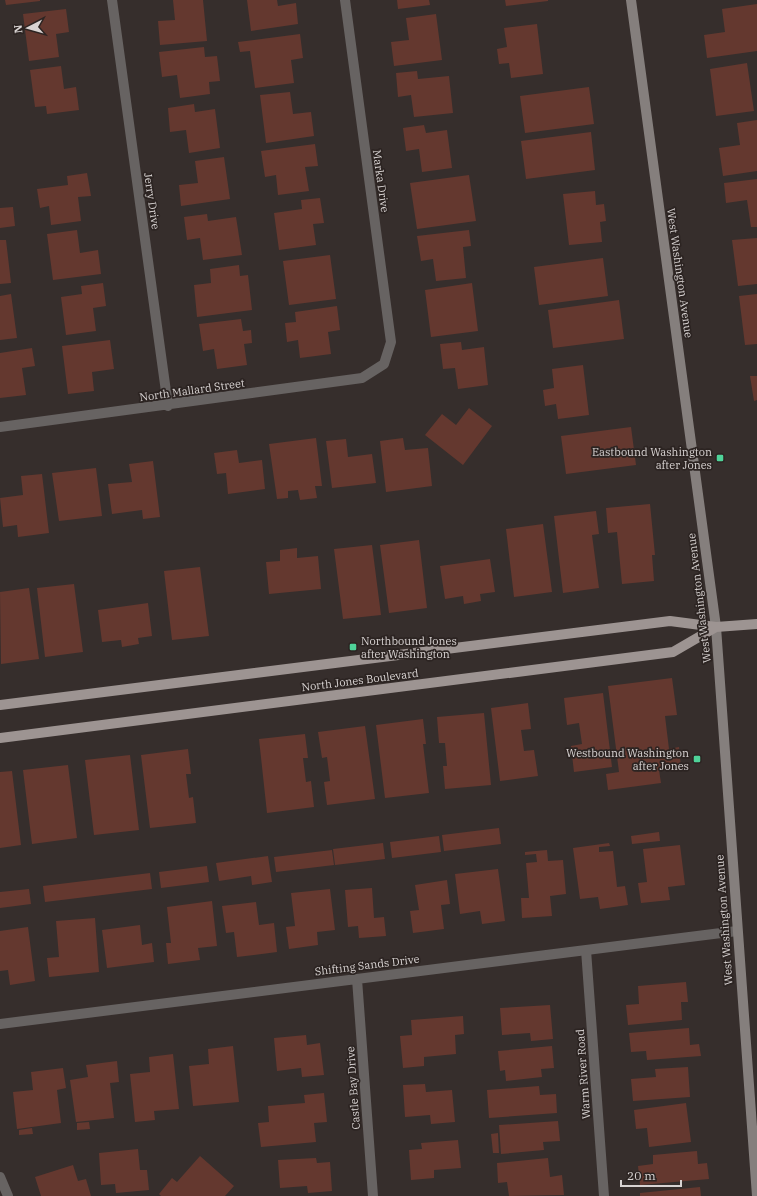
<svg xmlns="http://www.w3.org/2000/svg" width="757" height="1196" viewBox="0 0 757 1196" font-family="'IBM Plex Serif',serif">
  <rect width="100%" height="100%" fill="#362e2c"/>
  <path fill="#64382f" d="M5,0H40V1L6,5Z
    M173,0H203L207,41L160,45L158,21L175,20Z
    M247,0H277L278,6L296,3L298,24L251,31Z
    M397,0H429L430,5L398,9Z
    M505,0H548V1L506,6Z
    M757,4V51L707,58L704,35L725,32L722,9Z
    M66,9L69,32L56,34L59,57L29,61L23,14Z
    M436,14L442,60L394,66L391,42L409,40L406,18Z
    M537,24L543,74L511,78L509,63L499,64L497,49L507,47L504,28Z
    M300,34L303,58L291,60L294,83L255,88L250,51L240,52L238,42Z
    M204,47L205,57L217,56L220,81L209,82L210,94L180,98L177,75L162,77L159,52Z
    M747,63L754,111L716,116L710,69Z
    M61,66L64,89L76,87L79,110L47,114L46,106L35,107L30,70Z
    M417,71L418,79L449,76L453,113L414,117L411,95L398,97L396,73Z
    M589,87L594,124L525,133L520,96Z
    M290,92L293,114L311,112L314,136L266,143L260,95Z
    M194,104L195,112L215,109L220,148L189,153L186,130L170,132L168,108Z
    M757,120V171L723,176L719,148L740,145L737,123Z
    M424,125L426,133L447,130L452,168L422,172L419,149L406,151L403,128Z
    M591,132L595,170L526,179L521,141Z
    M315,144L318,166L305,167L309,191L278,195L276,175L265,177L261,151Z
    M224,157L230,199L181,206L179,185L198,183L195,161Z
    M87,173L91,196L78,197L81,221L51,225L49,206L40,208L37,189L68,185L67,176Z
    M469,175L476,221L417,229L410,183Z
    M757,179V227H751L747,200L726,203L724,183Z
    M595,191L596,205L604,204L606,221L600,222L602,242L569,245L563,194Z
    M320,198L324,223L313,224L316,245L279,250L274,213L302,209L301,200Z
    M13,207L15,226L0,228V208Z
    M207,214L208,221L236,217L242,255L203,260L200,238L187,240L184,217Z
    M77,230L80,253L98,250L101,274L53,280L47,234Z
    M469,230L471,246L463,247L466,278L436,281L433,259L421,261L417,236Z
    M757,238V284L738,286L732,240Z
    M0,240H6L11,283L0,284Z
    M330,255L336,299L289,305L283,261Z
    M603,258L608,296L539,305L534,267Z
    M239,265L240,276L248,275L252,310L197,317L194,285L211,283L210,269Z
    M103,283L106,306L93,308L96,331L66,335L61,297L82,294L81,286Z
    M472,283L478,331L431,337L425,290Z
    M11,294L17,338L0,340V296Z
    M757,294V344L745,345L739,296Z
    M619,300L624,339L553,348L548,310Z
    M337,306L340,330L328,332L331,354L300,358L298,340L287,342L285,323L296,322L295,312Z
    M241,319L243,331L251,330L252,343L244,344L247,365L217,369L214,349L203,351L199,324Z
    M110,340L114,369L92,372L94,391L68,394L62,346Z
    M461,342L462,350L484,347L488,385L458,389L455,368L443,369L440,344Z
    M32,348L35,366L22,368L26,395L0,398V353Z
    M583,365L589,415L558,419L556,404L545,406L543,390L554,388L552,369Z
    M750,376H757V400L754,401Z
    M469,408L492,426L463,465L425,435L442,414L456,425Z
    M631,427L636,465L566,474L561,436Z
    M316,438L322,486H315L317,498L300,500L298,490L288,491V498L277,499L269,444Z
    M403,438L405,450L428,448L432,486L386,492L380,441Z
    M346,439L348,457L372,454L376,483L332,488L326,441Z
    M237,450L239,463L262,460L265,489L228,494L226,473L217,474L214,453Z
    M153,461L160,517L143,519L142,510L112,514L108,484L132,482L129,464Z
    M96,468L102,516L59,521L52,473Z
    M42,474L49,533L18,537L17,525L3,527L0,498L23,495L21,476Z
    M650,504L655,555H652L654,581L622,584L617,532L608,533L606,508Z
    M596,511L599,534L592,535L599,588L563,593L554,516Z
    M543,524L552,592L514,597L506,529Z
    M419,540L427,608L389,613L380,545Z
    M372,545L381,615L343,619L334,549Z
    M297,548V558L318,556L321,589L269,594L266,562L280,561V550Z
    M490,559L495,592L480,594L481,601L464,604L463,596L445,599L440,566Z
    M200,567L209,636L172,640L164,571Z
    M74,584L83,652L45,657L37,588Z
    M29,588L39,659L1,664L0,592Z
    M148,603L152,636L138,638L139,644L122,647L121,640L102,642L98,610Z
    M672,678L677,715L665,716L669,749L679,747L681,767L659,770L661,783L608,790L606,774L619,772L608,686Z
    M603,693L612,767L574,772L571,746L582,744L579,723L567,725L564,698Z
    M528,703L531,729L521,730L524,751L534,750L538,776L500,781L491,708Z
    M484,713L491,785L445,789L443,766H447L445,743H439L437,717Z
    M423,719L426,744H423L429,793L385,798L376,725Z
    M365,726L375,799L327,805L324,782L330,781L327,757L322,758L318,732Z
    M305,734L308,758H303L306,782L311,781L314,807L267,813L259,739Z
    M188,749L191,774H186L189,798L193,797L196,823L150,828L141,755Z
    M130,755L139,830L94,835L85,760Z
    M68,765L77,838L32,844L23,770Z
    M12,771L21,845L0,848V772Z
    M499,828L501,844L444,851L442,835Z
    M659,832L660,841L632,844L631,836Z
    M439,836L441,852L392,858L390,842Z
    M383,843L385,859L335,865L333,849Z
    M609,843L610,846L599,847V852L613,851L617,887L625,886L628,905L600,909L598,897L580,899L573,848Z
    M680,845L685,885L668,887L670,900L641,903L638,883L647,882L643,849Z
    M332,850L334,865L276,872L274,857Z
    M547,850L548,861L563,860L566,894L550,896L552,916L522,918L521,898H529L526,863L537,862L536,854L525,855V852Z
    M268,856L272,882L252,885L251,876L219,881L216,863Z
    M207,866L209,882L161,888L159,872Z
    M498,869L505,921L482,924L480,911L460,914L455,874Z
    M150,873L152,889L45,902L43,886Z
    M447,880L450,904L441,905L444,929L413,933L410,911L419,910L415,885Z
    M372,888L374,918L384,917L386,936L359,938L358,926L348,927L345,890Z
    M29,889L31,904L0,908V892Z
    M330,889L335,930L317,932L318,945L289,949L286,927L295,926L291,893Z
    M212,901L217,946L198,948L200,960L168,964L166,943H171L167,907Z
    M256,902L259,925L274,923L277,952L237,957L234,932L226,933L222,906Z
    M95,918L99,972L49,977L47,958L59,957L56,921Z
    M140,925L142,945L152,943L154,962L107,968L102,930Z
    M28,927L35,981L10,985L8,970L0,971V931Z
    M686,982L688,1002H681L682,1020L628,1025L626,1005L639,1004L638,986Z
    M550,1005L553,1039L531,1041L530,1033L502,1035L500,1008Z
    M463,1016L464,1034L455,1035L456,1054L424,1057V1066L403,1068L400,1036L412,1035L411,1020Z
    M689,1028L690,1045L699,1044L701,1056L647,1060L646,1051L631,1052L629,1033Z
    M306,1035L307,1045L320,1043L324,1075L302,1077L301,1068L277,1071L274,1038Z
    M233,1046L239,1102L193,1106L189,1066L209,1064L208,1049Z
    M552,1046L554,1068L541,1069L542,1077L506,1081L505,1070L500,1071L498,1051Z
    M173,1054L179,1109L154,1111L155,1120L135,1122L130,1074L150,1072L149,1057Z
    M117,1061L119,1082L110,1083L114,1118L76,1122L70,1080L88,1077L86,1065Z
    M688,1067L690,1097L633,1101L631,1079L656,1077L655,1069Z
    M63,1068L66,1088L57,1090L61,1123L17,1129L13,1092L33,1090L31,1072Z
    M425,1084L426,1092L452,1090L455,1122L431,1124L430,1115L405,1117L403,1085Z
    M539,1086L540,1095L556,1094L557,1113L489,1118L487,1090Z
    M324,1093L327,1122L314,1123L316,1142L261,1147L258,1123L269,1122L268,1106L305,1103L304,1095Z
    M686,1103L691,1142L649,1147L647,1128L636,1129L634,1110Z
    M558,1121L560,1141L543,1142L544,1150L501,1154L499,1125Z
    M89,1122L90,1129L77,1130V1123Z
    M32,1128L33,1134L19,1135V1130Z
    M498,1133L499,1153H493L491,1134Z
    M458,1140L461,1168L434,1170V1178L411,1180L409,1150L422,1149L421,1143Z
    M138,1149L140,1170H147L149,1190L116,1193L115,1184L101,1185L99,1153Z
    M697,1151L698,1164L707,1163L709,1179L640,1185L638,1166L653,1164V1155Z
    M200,1156L234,1186L225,1196H161L159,1194L172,1178L177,1182Z
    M316,1158L317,1163L330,1162L332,1191L308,1193L307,1186L280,1188L278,1160Z
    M548,1158L550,1177L562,1175L564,1195L509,1196L507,1182L498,1183L497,1163Z
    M73,1165L78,1181L86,1179L91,1196H41L35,1177Z
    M700,1187L701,1196H640V1193Z"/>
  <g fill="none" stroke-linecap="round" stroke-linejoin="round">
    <path stroke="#676362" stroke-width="10" d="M112,0L168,406
      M0,427L362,378L384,364L391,342L345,0
      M586,950L604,1196
      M357,979L373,1196
      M0,1024L737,931
      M0,1177L8,1196"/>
    <path stroke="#857f7d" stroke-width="10" d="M631,0L716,627L757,1196"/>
    <path stroke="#9d9492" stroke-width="10" d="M0,705L670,621L716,627L757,624
      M0,738L673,652L716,627"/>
  </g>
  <g fill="#4fd399" stroke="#2c2422" stroke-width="1.5">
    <rect x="716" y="454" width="8" height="8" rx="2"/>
    <rect x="349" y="643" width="8" height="8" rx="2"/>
    <rect x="693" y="755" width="8" height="8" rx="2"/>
  </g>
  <g text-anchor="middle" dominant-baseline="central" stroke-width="3.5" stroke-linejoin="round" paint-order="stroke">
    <g font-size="11" fill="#d8d3d2" stroke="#2c2422">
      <text transform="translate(381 181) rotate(82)">Marka Drive</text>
      <text transform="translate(152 201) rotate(82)">Jerry Drive</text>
      <text transform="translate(680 273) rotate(82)">West Washington Avenue</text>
      <text transform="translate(192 390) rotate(-8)">North Mallard Street</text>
      <text transform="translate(699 598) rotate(-97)">West Washington Avenue</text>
      <text transform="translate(360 680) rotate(-7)">North Jones Boulevard</text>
      <text transform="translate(724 920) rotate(-94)">West Washington Avenue</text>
      <text transform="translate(367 965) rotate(-7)">Shifting Sands Drive</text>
      <text transform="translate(583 1074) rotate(-94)">Warm River Road</text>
      <text transform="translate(353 1088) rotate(-94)">Castle Bay Drive</text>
    </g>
    <g font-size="11" fill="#d8d3d2" stroke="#2c2422" text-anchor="end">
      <text x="712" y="452">Eastbound Washington<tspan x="712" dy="13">after Jones</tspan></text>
      <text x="361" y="641" text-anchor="start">Northbound Jones<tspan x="361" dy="13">after Washington</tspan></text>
      <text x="689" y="753">Westbound Washington<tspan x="689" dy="13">after Jones</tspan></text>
    </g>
  </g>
  <g transform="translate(28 28) rotate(264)" stroke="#2c2422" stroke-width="3" paint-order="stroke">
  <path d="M0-3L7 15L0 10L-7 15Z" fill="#d8d3d2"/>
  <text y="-6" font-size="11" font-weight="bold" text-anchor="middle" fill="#d8d3d2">N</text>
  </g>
  <path d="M621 1180v6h60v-6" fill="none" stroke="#d8d3d2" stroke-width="2"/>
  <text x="627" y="1180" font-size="12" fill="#d8d3d2" stroke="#2c2422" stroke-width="3" paint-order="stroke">20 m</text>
</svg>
